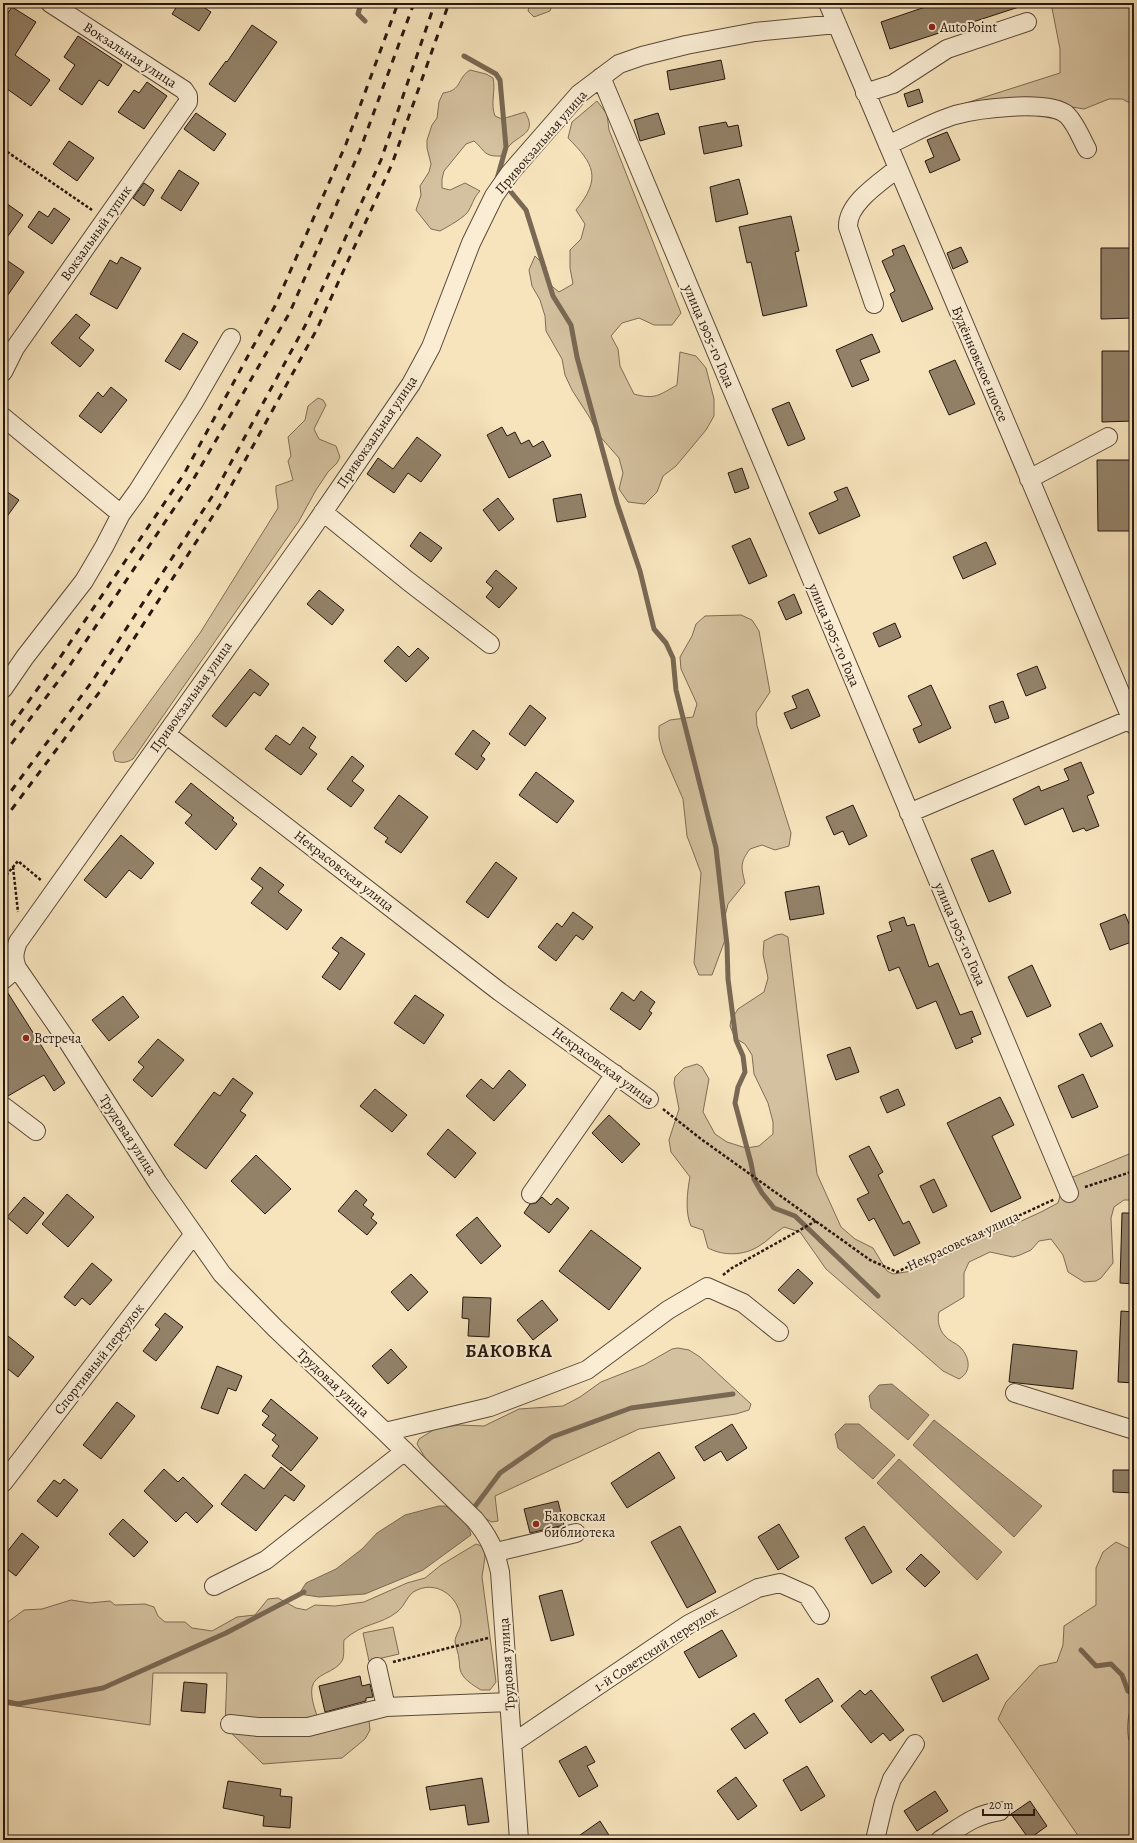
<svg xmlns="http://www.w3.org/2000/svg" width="1137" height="1843" viewBox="0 0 1137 1843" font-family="Alegreya,serif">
  <rect width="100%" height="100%" fill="#f7e4bd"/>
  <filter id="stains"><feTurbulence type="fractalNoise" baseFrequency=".005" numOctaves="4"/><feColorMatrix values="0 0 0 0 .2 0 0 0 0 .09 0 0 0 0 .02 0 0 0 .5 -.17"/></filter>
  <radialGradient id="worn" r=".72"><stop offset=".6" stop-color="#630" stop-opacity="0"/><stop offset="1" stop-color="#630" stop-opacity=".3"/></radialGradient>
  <path fill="#d4c19f" stroke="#7e6c56" d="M530,3H553L550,11L534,17L528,11Z
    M1051,3H1134V105L1122,99H1109L1084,109L1072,107L1060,101L944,110L1060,73V49Z
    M470,70L486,74L493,78C496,91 490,103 495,116L502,119L525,112C537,132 522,134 511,144C507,148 504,152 501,156C483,157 485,150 474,141L466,144L444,171L442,179V188L450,190L465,183L480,191C474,197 473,203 469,210C466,217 447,227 440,231L431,229L416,210L421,195L420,186L429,172L431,164L427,148V140L432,125L437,118L439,102L443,93C463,90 456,79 470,70Z
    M597,101L607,114L609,130L681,313L672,325H654L639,318L622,323L611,336L618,349L620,366L634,394C655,400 659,395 677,385L680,352L696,356L706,368L714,399V416L706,430L676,466L663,476L657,492L645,504L628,502L619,489L623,473L619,458L597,433L590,418L572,390L565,375L562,359L546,331L545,316L540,300L532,286L529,270L535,256L546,267L548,283L559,292L573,284L570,268V250L581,239L585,224L576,210C602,178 594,164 568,138L572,122Z
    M318,398L323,400L326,405L314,429L319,439L336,446L340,457L337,463L328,472L316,490L299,521L133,759C126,763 122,763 115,761L113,752L200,633L278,508C278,500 275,493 276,486L293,480L288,461L291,456L288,437L305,420L308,406Z
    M741,615L752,620L759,631L770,692L756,713L757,726L791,833L789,846L775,850L762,845L750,849C740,862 741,867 745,883L728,904L725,916V940L712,975H699L694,963L701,873L687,836L683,799L663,753L659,738V726L670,720L693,717L697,704L681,669L680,657L692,636L696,624L705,616Z
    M782,934L788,937L817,1174L841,1227L855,1239L873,1248L887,1271L893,1274L912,1271L1041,1212L1058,1203L1063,1185L1073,1177L1134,1152V1200H1124L1114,1207L1111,1218L1113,1263L1101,1278L1096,1281L1084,1282L1068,1272L1063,1255L1051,1239L1039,1241L1031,1250L1020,1255L1013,1257L990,1252L969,1262L964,1273V1297L939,1312C937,1320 939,1330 945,1336C949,1341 956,1343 960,1347C970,1357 972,1372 959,1379L943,1371L826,1269L800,1232L784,1227C774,1233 768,1241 759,1246C744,1256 723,1256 708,1248L703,1230L691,1226C685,1213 687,1192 690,1177L671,1152L669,1140L679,1109L674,1083L675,1077L684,1068L697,1064L702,1067L709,1079L703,1112L715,1134L727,1142L746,1148L759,1146L773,1134V1122L768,1103L754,1074L752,1055L745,1044L735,1038L730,1026L731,1020L738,1009L764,992L768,978L763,954L764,941L776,935Z
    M678,1348L689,1350L700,1357L751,1404L749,1410L736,1414L639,1429L495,1496L498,1521L492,1522L480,1516L427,1461L417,1444L419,1439L435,1429L459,1425L484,1426L519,1409L563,1406L580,1397L601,1382L644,1365L672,1349Z
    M1116,1542L1132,1550C1137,1574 1130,1598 1131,1623C1132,1627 1133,1631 1134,1635C1136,1650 1135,1668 1134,1684C1133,1709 1120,1728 1134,1752V1840H1081L998,1719L1006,1702L1039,1666L1057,1662L1063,1645L1064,1626L1096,1605V1568L1103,1552Z
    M476,1544L484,1547L485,1557L482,1577L496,1682L490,1690H481C473,1685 462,1679 460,1669C459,1666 460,1663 459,1660C459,1654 456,1648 455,1642C455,1635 461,1629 461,1622C461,1599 439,1580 417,1590C407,1594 406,1605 397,1612C381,1625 362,1623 344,1640C343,1646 345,1656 342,1661C335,1673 315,1673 312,1687C310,1700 317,1715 321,1726L356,1719L369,1721L370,1730L365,1739L342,1758L263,1764L225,1727L227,1673H153L150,1725L3,1704V1630L8,1622L24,1610L42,1609L71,1600L90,1603L110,1601L115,1605L145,1604L154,1607L158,1616L165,1622H185L192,1628L212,1631L237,1617L255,1615L268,1599L278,1598L296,1608L306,1610L315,1605L335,1606L364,1602L407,1583L425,1578L441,1565Z
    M393,1627L399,1654L369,1661L363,1633Z"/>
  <path fill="#b09e82" stroke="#796854" d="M892,1384L929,1415L908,1440L871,1408L869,1396L879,1385Z
    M934,1420L1042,1506L1014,1537L913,1445Z
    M845,1424H859L895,1455L873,1479L838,1448L835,1434Z
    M899,1459L1002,1552L977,1580L877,1483Z
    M439,1506H446C455,1514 469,1523 471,1535L423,1570L365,1594L319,1597L299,1594L306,1583L336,1569L362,1549L377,1533L405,1515Z"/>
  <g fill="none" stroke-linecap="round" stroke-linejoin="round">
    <path stroke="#796854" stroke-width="5" d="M361,3L358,14L365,21
      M464,56L496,74L500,80L506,147L497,179
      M511,192L526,210L553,296L571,325L577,357L617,503L640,571L654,629L666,643L673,658L676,690L716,848L727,945L728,979L736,1040L743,1056L745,1072L738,1087L735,1103L751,1163L754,1179L762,1193L774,1208L795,1216L878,1296
      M473,1509L500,1473L552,1437L631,1408L733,1394
      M1081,1650L1096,1666L1111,1664L1122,1675L1128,1691L1134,1694
      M3,1701L18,1704L103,1688L226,1633L304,1592"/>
  </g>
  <path fill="#938269" stroke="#27170e" d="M179,3H197L211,12L199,31L172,14Z
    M937,3H1022V6L890,49L881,22Z
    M12,7L36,22L15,55L50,80L31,106L3,86V20Z
    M252,25L277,42L235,102L209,84L226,61L227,62Z
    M78,36L122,65L108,86L99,80L82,105L59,89L75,65L64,57Z
    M721,60L725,79L670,90L667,71Z
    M147,82L167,96L144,129L118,112L134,90L139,93Z
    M919,89L923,102L908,107L904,94Z
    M196,113L226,134L214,151L184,129Z
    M658,113L665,134L640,141L634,120Z
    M726,122L728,127L738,125L742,146L704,154L699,127Z
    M947,132L960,160L930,173L925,161L934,157L927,140Z
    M69,141L94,158L77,181L53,164Z
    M179,170L199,183L181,211L161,198Z
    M739,179L748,214L716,222L710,187Z
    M144,183L154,190L144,206L133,198Z
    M3,201L23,215L3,243Z
    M54,208L70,219L52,244L28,227L39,211L48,217Z
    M791,216L799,251L795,252L807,306L763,316L751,262L747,263L739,227Z
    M904,245L933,309L902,322L890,294L895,291L882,261L894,255L892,250Z
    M961,247L968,262L953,269L947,253Z
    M1101,248H1134V318L1101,319Z
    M121,257L141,268L117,309L90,294L110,260L117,264Z
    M8,261L24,272L3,302V269Z
    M76,314L90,325L79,338L94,350L80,367L51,343Z
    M183,333L198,342L180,370L165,361Z
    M872,334L880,352L860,360L869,380L852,387L836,350Z
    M1102,351H1134V421L1102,422Z
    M955,360L975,404L949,415L929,371Z
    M111,387L127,400L101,433L79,416L98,392L103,397Z
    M789,402L805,439L788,446L772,409Z
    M502,427L507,436L515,432L521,444L529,440L533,447L543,441L551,456L509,478L487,435Z
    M417,437L441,455L421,482L408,473L394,493L367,474L378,458L393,469Z
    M1097,460H1131L1132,531H1098Z
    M742,468L749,488L735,493L728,473Z
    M847,487L860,516L819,534L809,513L838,500L834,492Z
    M3,489L19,500L3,522Z
    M581,494L586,517L557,522L553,499Z
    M498,498L514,519L499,531L483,510Z
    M420,532L442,548L431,562L410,546Z
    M750,538L767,576L749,584L732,546Z
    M986,542L996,564L963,579L953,557Z
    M496,570L517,588L499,608L486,597L493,588L486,582Z
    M319,590L344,610L332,625L307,604Z
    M794,594L802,613L786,620L778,602Z
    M895,623L901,637L879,647L873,633Z
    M398,646L409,657L418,648L429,658L406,682L384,661Z
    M1037,666L1046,688L1026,696L1017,674Z
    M250,669L269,684L260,696L254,692L226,727L212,716Z
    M931,685L951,728L919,743L913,729L922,725L908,696Z
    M808,689L820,716L791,729L784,713L797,708L792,696Z
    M1003,701L1009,718L995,723L989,706Z
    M530,705L546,718L525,746L509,734Z
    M303,727L316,737L309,748L317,754L301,775L265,749L276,735L290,745Z
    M473,730L490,743L481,756L485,759L477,770L455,754Z
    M352,756L364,766L352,781L364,790L351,807L327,789Z
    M1081,762L1094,793L1087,796L1099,826L1086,831L1084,828L1073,832L1063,808L1025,825L1013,799L1039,786L1041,791L1069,780L1064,769Z
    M536,772L574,801L557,823L519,795Z
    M191,783L234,818L232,820L237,824L216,850L185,823L192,815L175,802Z
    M399,795L428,817L401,853L385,842L388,838L374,828Z
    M853,805L867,836L849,845L843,831L834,835L826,817Z
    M121,835L154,863L141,879L129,870L106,898L84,880Z
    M993,850L1011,893L989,902L971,859Z
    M496,862L517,878L488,918L466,902Z
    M260,867L284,885L278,892L302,910L287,930L251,903L263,888L251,879Z
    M819,886L824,914L790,920L785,892Z
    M573,912L593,927L583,940L576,935L556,961L538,947L557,923L562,927Z
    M1125,914L1134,936V941L1110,950L1100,924Z
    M904,917L907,926L914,924L929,967L938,963L960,1015L972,1011L981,1034L971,1038L973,1042L956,1049L936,1001L917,1009L899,967L889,971L877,936L892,931L889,922Z
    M341,937L365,954L340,990L322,977L339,953L332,948Z
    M1032,965L1051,1006L1027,1017L1008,977Z
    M3,990H6L65,1083L54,1091L44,1075L8,1096L3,1088Z
    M641,991L655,1002L649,1011L652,1013L640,1030L610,1009L622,992L634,1001Z
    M415,995L444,1015L424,1044L394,1023Z
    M123,996L139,1017L109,1041L92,1020Z
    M1101,1023L1113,1046L1091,1057L1079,1034Z
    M158,1039L184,1060L152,1097L133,1080L144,1067L138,1062Z
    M850,1047L859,1072L836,1080L827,1055Z
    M509,1070L526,1085L494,1121L466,1096L481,1079L493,1089Z
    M1083,1074L1098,1107L1072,1118L1058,1086Z
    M233,1078L253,1093L240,1111L246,1115L206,1169L174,1145L214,1092L220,1096Z
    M375,1089L407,1115L392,1132L360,1106Z
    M898,1089L905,1105L887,1113L880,1097Z
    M1000,1097L1014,1125L992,1136L1021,1198L991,1212L947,1123Z
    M609,1115L640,1144L622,1163L592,1133Z
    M448,1129L476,1153L455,1178L427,1154Z
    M869,1146L883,1172L878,1175L903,1224L909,1221L920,1243L894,1256L874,1218L869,1221L857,1199L869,1193L849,1156Z
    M256,1155L291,1189L265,1214L231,1181Z
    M934,1179L947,1206L933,1213L920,1186Z
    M356,1190L367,1200L363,1205L374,1214L371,1218L377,1223L367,1235L338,1211Z
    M67,1194L94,1217L68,1247L42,1224Z
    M24,1197L44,1213L27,1234L7,1217Z
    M542,1197L551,1205L557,1198L569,1208L549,1233L524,1213L530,1204L536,1203Z
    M1122,1213H1134V1284L1120,1283Z
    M477,1217L501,1246L481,1264L456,1235Z
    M591,1230L641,1268L609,1310L559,1271Z
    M92,1263L112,1280L90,1305L82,1298L75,1306L64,1297Z
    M798,1269L813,1283L794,1304L778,1290Z
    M411,1274L428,1292L408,1311L391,1292Z
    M463,1297L491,1298L489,1337L468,1336L469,1319L462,1318Z
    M542,1300L558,1320L533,1340L517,1320Z
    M1121,1311L1134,1312V1383L1118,1382Z
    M165,1313L183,1327L156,1361L143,1351L160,1329L155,1325Z
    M3,1332L34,1357L18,1377L3,1365Z
    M1013,1344L1077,1351L1073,1389L1009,1382Z
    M391,1349L407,1367L388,1384L372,1366Z
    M217,1366L242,1376L236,1391L228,1388L218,1414L201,1408Z
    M271,1399L318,1438L291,1471L272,1456L279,1446L272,1440L276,1435L262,1425L269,1416L262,1411Z
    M117,1402L135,1416L101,1459L83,1445Z
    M732,1424L747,1448L727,1461L721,1451L704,1461L695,1447Z
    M659,1452L675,1478L627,1508L611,1483Z
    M281,1467L305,1486L294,1501L285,1495L256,1531L221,1504L245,1474L264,1489Z
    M164,1469L178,1482L183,1477L213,1506L197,1523L186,1512L176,1522L144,1491Z
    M1113,1470H1134V1493L1113,1492Z
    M64,1479L78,1490L57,1517L37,1501L54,1480L60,1484Z
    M558,1501L564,1525L530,1533L524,1509Z
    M123,1519L148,1542L134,1557L109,1534Z
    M779,1524L799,1557L778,1570L758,1537Z
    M680,1526L716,1592L687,1608L651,1542Z
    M864,1526L892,1572L872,1584L845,1538Z
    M22,1533L39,1547L16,1576L3,1566V1557Z
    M921,1554L940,1572L925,1587L906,1569Z
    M562,1590L574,1635L551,1641L539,1596Z
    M722,1630L737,1656L699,1678L684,1652Z
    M977,1654L989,1679L943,1702L931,1677Z
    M360,1676L362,1686L370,1684L373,1697L366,1698V1701L325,1712L319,1686Z
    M818,1678L833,1701L800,1723L785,1700Z
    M184,1682L207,1684L205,1713L181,1711Z
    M860,1690L865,1695L871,1690L904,1730L890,1741L883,1733L871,1743L841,1706Z
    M754,1713L768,1733L745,1749L731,1729Z
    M586,1746L595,1762L587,1766L598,1786L579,1797L559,1761Z
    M807,1766L825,1796L801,1811L783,1780Z
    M736,1777L757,1806L738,1820L717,1791Z
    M482,1778L489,1822L468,1825L465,1805L430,1810L426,1787Z
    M228,1781L281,1789L280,1796L292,1797L290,1828L263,1826L264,1816L223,1808Z
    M935,1791L948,1811L917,1831L904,1811Z
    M1030,1801L1047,1826L1029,1839L1011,1814Z
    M600,1821L612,1840H573Z"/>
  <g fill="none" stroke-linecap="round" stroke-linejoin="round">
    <g stroke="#5b4a3a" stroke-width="20">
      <path id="minor" d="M828,3L1134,725
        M601,77L1069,1193
        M865,93L893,84L947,49L1027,22
        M888,145C910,135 932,122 955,115C977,109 1049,99 1067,115C1076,124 1081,138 1087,149
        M874,304L848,227C847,203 881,182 898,168
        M3,372L15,348L188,102V96L184,90L50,3
        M3,417L121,514
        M1029,479L1108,437
        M323,512L408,581L490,644
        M3,689L25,657L84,581L104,547L121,514L137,492L194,402L231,338
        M166,734L500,992L649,1099
        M909,813L1131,719
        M3,980L17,968
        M3,1106L36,1131
        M531,1194L615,1074
        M1015,1393L1134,1430
        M385,1432L490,1407L587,1370L668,1310L707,1287L743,1303L779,1332
        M3,1483L194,1234
        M496,1552L576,1533
        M214,1586L266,1560L405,1451
        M377,1667L386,1707L510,1702
        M230,1724L258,1727H308L386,1707
        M513,1743L689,1624L758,1588L780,1583L807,1595L820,1615
        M519,1840L500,1572C495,1550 489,1537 475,1520L385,1432L276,1329L222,1274L158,1183L68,1042L17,968C13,959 14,952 18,942L311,530L411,384L431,347L471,243L494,196L510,173L579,94L619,64L642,56L686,45L755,32L837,24
        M875,1840L884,1802L892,1779L915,1744
        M940,1840C962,1826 974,1815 1000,1811"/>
    </g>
    <path stroke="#27170e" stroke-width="2.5" stroke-dasharray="3 2" stroke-linecap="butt" d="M3,149L92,210
      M13,867L18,912
      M3,879L18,861L42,881
      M663,1109L701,1139L870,1260L897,1272L1055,1199
      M1085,1187L1134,1171
      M723,1275L732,1268L816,1221
      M393,1662L488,1638"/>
    <use href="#minor" stroke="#faedd4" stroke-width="18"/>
    <path stroke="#27170e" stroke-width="3" stroke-dasharray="7 7" stroke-linecap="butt" d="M3,737L59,659L184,474L275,306L346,144L398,3
      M3,755L68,668L193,480L290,312L360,150L414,3
      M3,802L91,683L215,492L306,324L381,160L435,3
      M3,821L101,690L225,497L317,329L392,164L449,3"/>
  </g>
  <g fill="#8f2418" stroke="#faedd4" stroke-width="1.5">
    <circle cx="932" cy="27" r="4"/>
    <circle cx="26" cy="1038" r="4"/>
    <circle cx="536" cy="1524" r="4"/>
  </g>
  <g text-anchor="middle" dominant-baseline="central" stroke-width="4" stroke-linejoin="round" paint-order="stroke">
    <g font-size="14" fill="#27170e" stroke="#faedd4" text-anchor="start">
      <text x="940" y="27">AutoPoint</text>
      <text x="34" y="1038">Встреча</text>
      <text x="544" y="1516">Баковская<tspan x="544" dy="16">библиотека</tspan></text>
    </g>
    <g font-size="14" fill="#27170e" stroke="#faedd4">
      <text transform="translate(130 55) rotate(33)">Вокзальная улица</text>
      <text transform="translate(541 142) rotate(-49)">Привокзальная улица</text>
      <text transform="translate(96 233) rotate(-55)">Вокзальный тупик</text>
      <text transform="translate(709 336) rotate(67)">улица 1905-го Года</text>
      <text transform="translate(980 364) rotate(67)">Будённовское шоссе</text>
      <text transform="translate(377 432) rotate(-56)">Привокзальная улица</text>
      <text transform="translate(834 635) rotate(67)">улица 1905-го Года</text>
      <text transform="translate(191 697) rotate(-55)">Привокзальная улица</text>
      <text transform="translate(344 871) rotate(38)">Некрасовская улица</text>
      <text transform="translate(960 934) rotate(67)">улица 1905-го Года</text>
      <text transform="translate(603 1066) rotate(36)">Некрасовская улица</text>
      <text transform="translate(128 1135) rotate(57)">Трудовая улица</text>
      <text transform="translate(963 1241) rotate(-25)">Некрасовская улица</text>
      <text transform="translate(99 1359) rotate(-52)">Спортивный переулок</text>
      <text transform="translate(333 1383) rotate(43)">Трудовая улица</text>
      <text transform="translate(656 1649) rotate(-33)">1-й Советский переулок</text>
      <text transform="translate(507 1664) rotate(-94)">Трудовая улица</text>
    </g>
    <g font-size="18" font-weight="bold" letter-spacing="1" fill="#27170e" stroke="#faedd4">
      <text x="509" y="1351">БАКОВКА</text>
    </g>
  </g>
  <rect width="1137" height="1843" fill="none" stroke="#f7e4bd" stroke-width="16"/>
  <rect x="4" y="4" width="1129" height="1835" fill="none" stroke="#27170e" stroke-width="2"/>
  <rect x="8" y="8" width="1121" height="1827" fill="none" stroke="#27170e"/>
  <path d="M983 1809v6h51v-6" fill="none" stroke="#27170e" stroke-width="2"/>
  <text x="989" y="1809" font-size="12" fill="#27170e" stroke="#faedd4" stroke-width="3" paint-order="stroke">20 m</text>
  <rect width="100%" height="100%" filter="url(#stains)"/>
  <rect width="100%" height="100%" fill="url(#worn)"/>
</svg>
